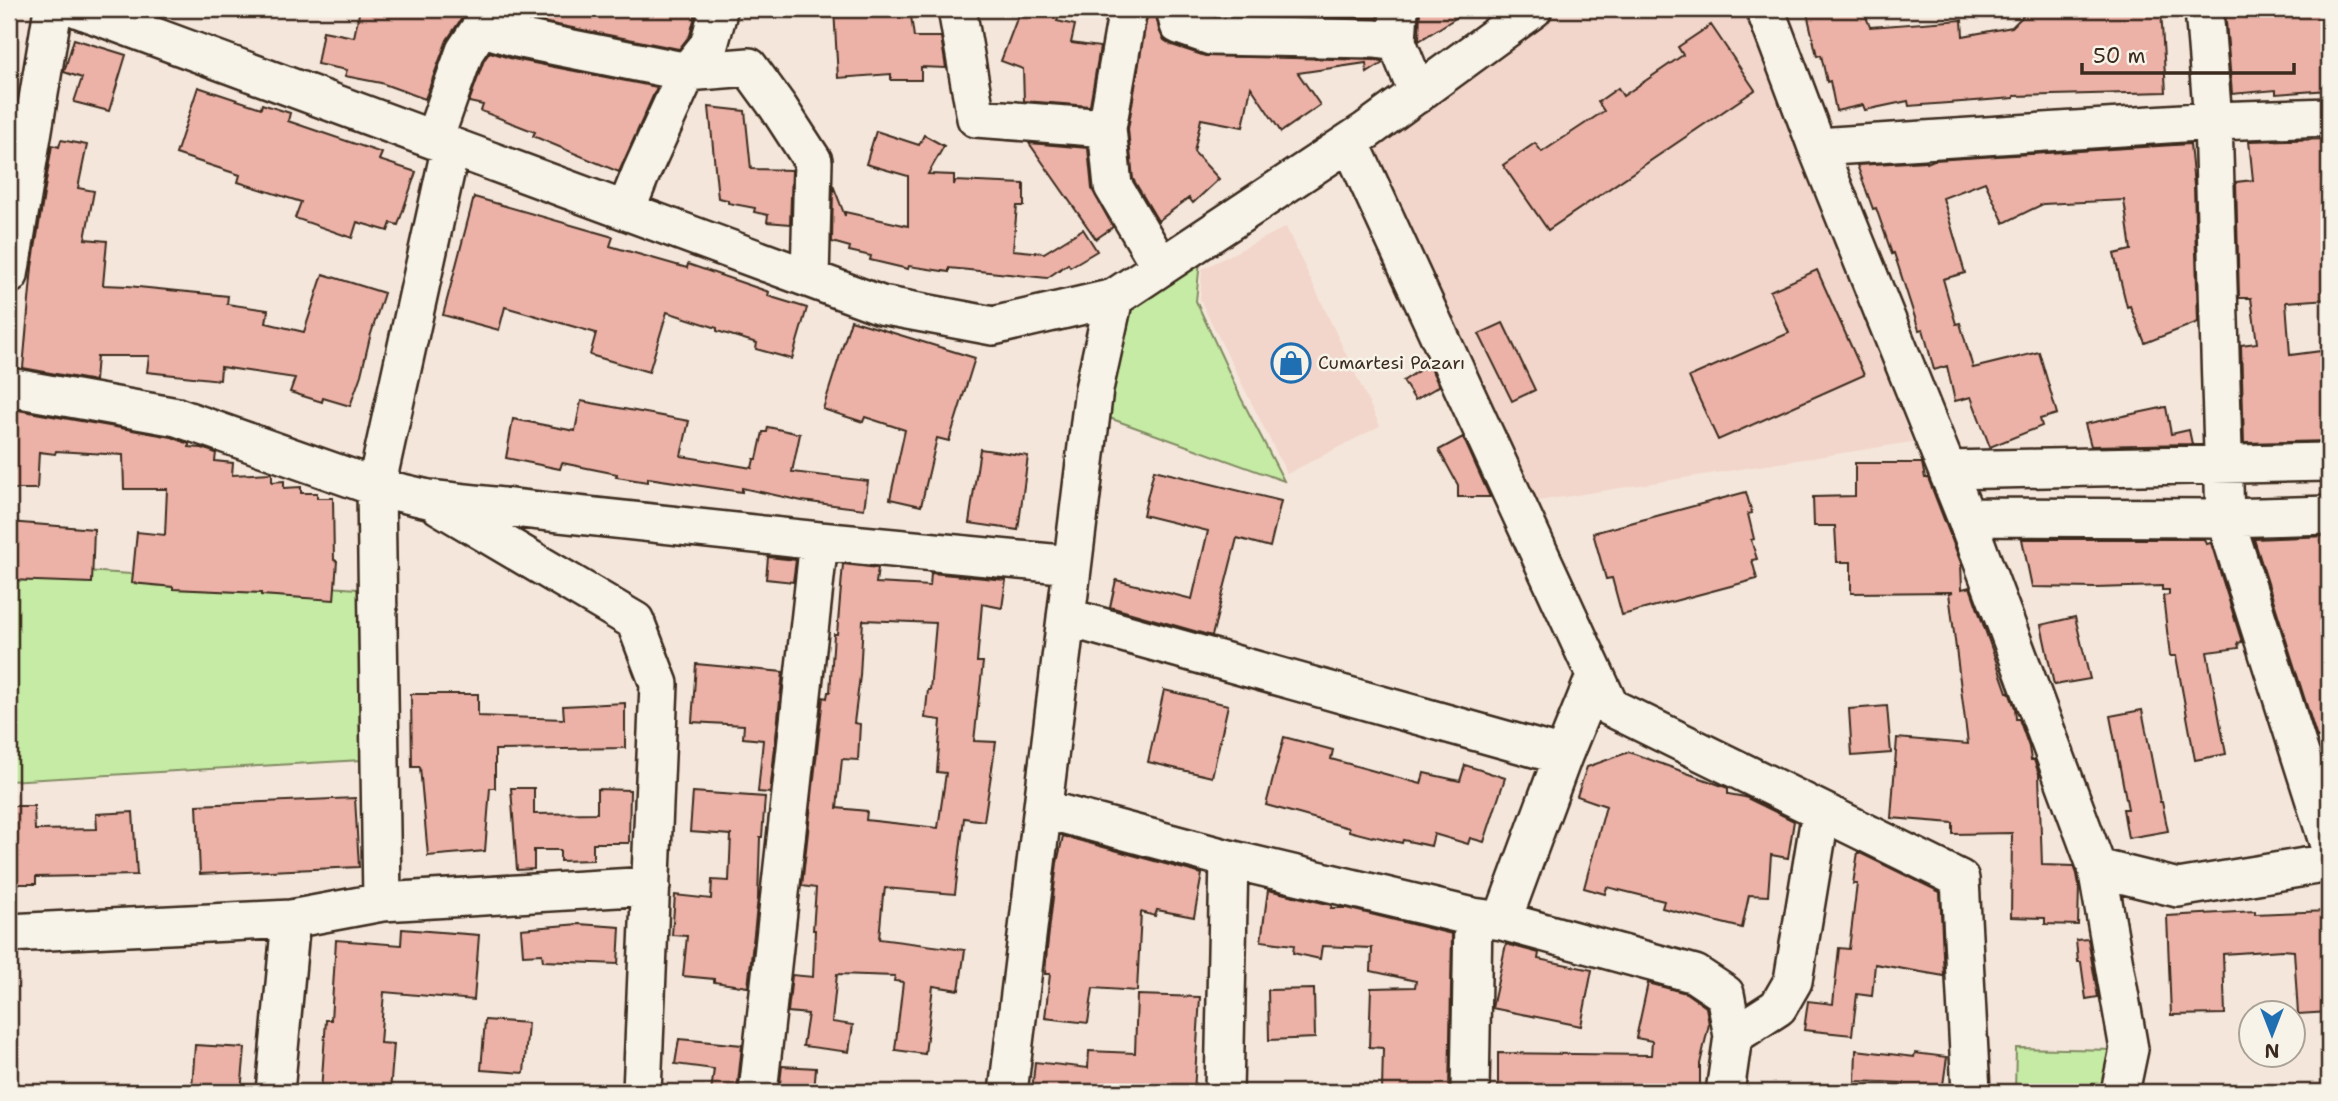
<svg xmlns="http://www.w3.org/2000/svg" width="2338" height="1101" viewBox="0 0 2338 1101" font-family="'Shantell Sans',sans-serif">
  <rect width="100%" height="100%" fill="#f5e6db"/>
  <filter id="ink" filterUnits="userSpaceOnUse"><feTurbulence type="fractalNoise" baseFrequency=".0143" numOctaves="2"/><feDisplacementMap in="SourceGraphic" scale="14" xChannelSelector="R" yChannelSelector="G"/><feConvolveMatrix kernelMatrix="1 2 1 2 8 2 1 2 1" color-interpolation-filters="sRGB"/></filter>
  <g filter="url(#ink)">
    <path fill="#f2d6cb" d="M1552,9H1749L1912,442L1526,503L1359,144Z
      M1286,227L1380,426L1287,474L1200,300L1202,269Z"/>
    <path fill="#c6eba5" stroke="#808a62" stroke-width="2" d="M1200,261L1196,301L1241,398L1284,481L1101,415L1120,300Z
      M9,566L358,589L361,760L9,781Z
      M2016,1048L2117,1050L2108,1092H2015Z"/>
    <path fill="#ecb2a7" stroke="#3b2a1e" stroke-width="2" fill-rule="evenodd" d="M360,9H472L464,15L447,40L425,99L381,83L345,76L347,70L317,64L323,31L354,37Z
      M493,9H695V16L690,35L679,49L522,18Z
      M834,9H910L914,37H941L946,68L921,67V80H891V74L838,78Z
      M1148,9H1155L1159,30L1164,40L1172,45L1205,56L1373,60L1382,61L1383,63L1367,73L1366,63L1298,73L1320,105L1281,132L1251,87L1243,127L1201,119L1194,152L1219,179L1193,203L1189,198L1158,221L1133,179L1128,129Z
      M1197,9H1378L1377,18L1215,15Z
      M1420,9H1470L1419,41Z
      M1806,9H1863L1870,27L1962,20L1963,36L2012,27L2030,9H2161L2166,92L2014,96V98L1909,106L1908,101L1865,110L1863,105L1836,111L1830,81L1827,82L1821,55L1817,56Z
      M2225,9H2324L2329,33V90L2276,94V90L2232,94Z
      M1018,16H1059L1057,21L1075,25L1071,43L1100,47L1090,106L1024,101L1023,69L1001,61Z
      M1711,25L1755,90L1548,230L1503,165L1535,143L1542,152L1604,111L1598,102L1618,88L1623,96L1683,55L1678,47Z
      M74,39L126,55L109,111L74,102L82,78L64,72Z
      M490,52L513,59L657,87L619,172L533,136L535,132L481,111L483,105L469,102L484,60Z
      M198,87L261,108L262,104L290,113L288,121L382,153L379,160L416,172L398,225L391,223L388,231L357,222L352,238L295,218L301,202L238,182L240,175L176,154Z
      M709,107L745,111L751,169L792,170L790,224L767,222L768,215L754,212L755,208L728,203V200L718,198Z
      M876,131L919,145L924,135L944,146L928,174L954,175V185L955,181L1024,184V206H1017L1013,250L1044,253L1083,229L1097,251L1070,267L1068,264L1047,278L959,269L949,268V272L909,266L908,269L870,260L871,256L849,251L850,247L832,242L833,185L845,216V212L908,226V176L866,164Z
      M2329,139V299L2286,302L2290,355L2329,350V441L2244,443L2241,345L2257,343L2251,298H2239L2236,182L2253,180L2249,141Z
      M61,140L87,145L78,188L94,191L85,239L107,241L103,285L128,286L228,296L227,304L268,310L266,323L304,332L323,274L384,293L370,337L361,375L350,406L323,398L322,402L290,392L295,378L221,367L220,380L147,372L149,356H97L95,381L23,368L32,267L52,145L59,147Z
      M1029,143L1088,148L1092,189L1113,227L1096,239Z
      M2190,144L2194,186L2198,322L2145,343L2130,306L2127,307L2114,254L2131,250L2124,200L2043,204L2004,223L1985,182L1943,198L1965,273L1943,279L1956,324L1960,323L1973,368L2039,352L2057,414L2040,419L2042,426L1990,447L1971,397L1955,401L1947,366L1934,370L1923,329L1919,330L1894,253L1892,254L1876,208L1873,209L1857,165L1926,161L1927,163L1934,160Z
      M474,197L613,237L610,246L687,268L688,264L769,292L768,296L807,308L792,359L756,349L757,343L717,331V328L667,312L649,372L590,355L596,333L505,307L499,330L443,315Z
      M1817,270L1864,375L1718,440L1689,377L1789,333L1770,291Z
      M851,320L975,358L949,441L937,438L921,506L890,499L905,430L865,417L863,422L823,409Z
      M1503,323L1535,390L1512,401L1479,334Z
      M1429,364L1439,386L1415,400L1403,381Z
      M581,401L689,421L681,456L752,468L754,459H757L763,432H767L768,427L800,434L792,472L868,481L864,509L802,501L742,488V492L648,478V482L616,477L617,474L562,463L560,469L506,458L513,419L575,431Z
      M2166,407L2171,434L2189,430L2192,444L2091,446L2085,424Z
      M12,409L172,437L189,444V447L202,448L216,453L215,461L233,463L232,475L272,473V482L284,481V488L301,487V493H317V498H333L334,560L337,561L334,600L261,595V593L173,589V587L132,583L137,532L165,535L167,489H124L123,455L56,451L55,454L39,452L37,489H9V440Z
      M1463,437L1490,497H1458V485L1439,450Z
      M980,449L1028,456L1018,530L969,523Z
      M1855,463H1922L1925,478H1928L1961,563L1962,589L1970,587L2007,692H2009L2015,708L2016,719H2019L2029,747L2031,760H2034L2039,774L2042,865L2074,866L2077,874L2079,885L2078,925L2045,924V918L2011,917L2012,833L1953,834V823L1891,818L1897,738L1968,744L1949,593L1953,592L1851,593V562H1837L1835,526H1814L1813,497L1855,496Z
      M1154,470L1281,501L1270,547L1237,538L1212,636L1110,607L1116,580L1192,599L1208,531L1143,515Z
      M1746,492L1752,513L1748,514L1754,539L1751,540L1757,559L1752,560L1757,579L1622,615L1612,578L1606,579L1593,533Z
      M9,522L94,529L92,583L9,580Z
      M2329,536V737L2317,738L2254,539Z
      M2022,539H2204L2206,544L2211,543L2242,642L2238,643L2239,648L2207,652L2226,754L2195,760L2176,656H2170L2163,596L2169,595V590H2162V586L2095,588L2032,587Z
      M768,557L796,560L793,582L766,579Z
      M843,564L878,568L876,583L930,586L931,573L1006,580L1002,608L982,604L977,662H983L974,741L996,742L984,821L964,818L955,894L885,888L884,895H883L879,939L965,950L959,990L933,986L925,1054L895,1050L903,982L894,981L895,976L837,974L832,1022L853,1025L849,1052L803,1046L808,1014L788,1012L792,975L813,977L815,930H813L816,888L802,886L823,697L827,698L828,692H830L834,634H837ZM863,620L936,623L930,690H928L925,718L941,720L937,772L946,773L938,828L866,820L867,811L837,808L842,759L858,760L860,724L854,723L860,676Z
      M2075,617L2090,679L2054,685L2041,625Z
      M696,664L783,672L770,793L758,792L763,740L743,738L744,725L692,722Z
      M1164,690L1228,705L1212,777L1148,762Z
      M411,694H478V716L564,719L563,706L625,703V748L495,750V788H490L485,851L428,856L420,767H412Z
      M1887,706L1891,753L1852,756L1849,709Z
      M2142,710L2160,802H2162L2168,831L2128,838L2123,809H2128L2110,716Z
      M1284,737L1333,750L1331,759L1421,784L1424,773L1460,781L1465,765L1505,778L1484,842L1470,838L1468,844L1434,834L1431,846L1403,840L1402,843L1373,836L1372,837L1349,831V828L1266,805Z
      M1629,752L1728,788V794L1745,797L1794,821L1788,858L1771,855L1768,896L1749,895L1742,928L1662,908L1664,901L1607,887L1605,894L1584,888L1606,806L1577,796L1587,767Z
      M511,788H534V814L597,813V789L630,790L629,843H593V860L560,861V850H534V869L517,870Z
      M693,792L765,797L762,837H760L758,898L748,987L714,982V979L683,976L687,936L672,935L675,895L711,899L712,880L729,881L731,835L690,832Z
      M355,798L359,867L200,874L197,805Z
      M9,806H34L35,830L97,829L96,814L133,812L137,875L36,877V884H9Z
      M1063,836L1202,874L1194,917L1157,910L1155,916L1141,912L1137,991L1093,988L1088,1023L1045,1018L1050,974H1045L1047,949L1057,863Z
      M1858,852L1940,892L1944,976L1875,964L1872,996L1857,994L1852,1035L1804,1030L1808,1001L1833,1004L1839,948L1849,949L1857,884H1853Z
      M1268,890L1332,905L1331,908H1346L1452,934L1449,1092H1382L1383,1048L1369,1047L1371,988L1415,987L1416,981L1371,971L1372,948L1322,946L1320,959L1293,953L1294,945L1261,941Z
      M2255,911V914L2329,911V1012L2298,1014L2294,951L2282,950L2223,954L2225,1014L2171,1015L2167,916Z
      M579,924L620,927L618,964L543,961L542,954L523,955L521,929Z
      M402,929L479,935L474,1000L384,992L380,1043L394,1044L390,1092H321L326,1020H331L336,940L401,945Z
      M2088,939L2098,997L2086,999L2081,962H2078L2076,940Z
      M1506,944L1539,953L1538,959L1592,970L1581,1026L1492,1008Z
      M1648,983L1686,993L1706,1007L1709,1024L1700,1064V1092H1498V1053L1651,1055L1652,1041L1636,1038Z
      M1314,989L1315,1038L1269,1040L1268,990Z
      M1137,995L1200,997L1194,1092H1131L1077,1088V1092H1032L1035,1062L1088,1068L1089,1051L1135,1053Z
      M485,1020L528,1023L524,1073L481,1070Z
      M679,1039L742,1045L737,1092H711L714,1069L675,1064Z
      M195,1045L245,1048L241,1092L192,1088Z
      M1856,1050L1914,1057L1915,1053L1947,1057L1942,1092H1902L1904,1083L1855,1081Z
      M782,1066L816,1068L814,1092H779Z"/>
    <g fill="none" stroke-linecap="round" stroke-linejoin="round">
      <g stroke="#3b2a1e" stroke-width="42">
        <path id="minor" d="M79,9L881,305L993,326L1114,298L1366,131L1533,9
          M957,9L976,118L1107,128
          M1128,9L1107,128L1113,186L1161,267
          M1175,9L1179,25L1211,36L1375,39L1397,42
          M1399,9L1397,42L1418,94
          M1765,9L1817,147L1966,517L2097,868L2129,1049L2120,1092
          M2204,9L2213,121L2225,518L2329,845
          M434,139L465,51L481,27L517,38L687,72L749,67L778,107L813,161L810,278
          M1350,142L1610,707L1960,879L1971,1092
          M1817,147L2213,121L2329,117
          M626,210L641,173L687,72L709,45L717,16L715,9
          M9,275L53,9
          M9,387L177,417L376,487L428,499L819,541L1072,565
          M1947,470L2329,462
          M440,506L635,621L659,684L642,1092
          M1966,517L2225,518L2329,515
          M1066,617L1563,756
          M1043,809L1229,859L1473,917L1502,921L1695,974L1725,994L1733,1036L1725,1092
          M2097,868L2178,888L2329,863
          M382,902L376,487L451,146
          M1502,921L1563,756L1595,677
          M9,933L291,919L382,902L651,886
          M1733,1036L1778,1007L1793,981L1821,811
          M275,1092L291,919
          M758,1092L819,541
          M1008,1092L1094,389L1114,298
          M1224,1092L1229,859
          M1470,1092L1473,917"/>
      </g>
      <use href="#minor" stroke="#f7f3e8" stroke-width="37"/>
    </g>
  </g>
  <defs>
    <g id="shop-ring" transform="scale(2.0125)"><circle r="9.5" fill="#f7f3e8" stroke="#1f6fb2" stroke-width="1.5"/><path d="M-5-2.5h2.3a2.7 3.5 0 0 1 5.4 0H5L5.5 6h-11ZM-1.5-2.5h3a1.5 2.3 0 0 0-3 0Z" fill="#1f6fb2"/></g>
  </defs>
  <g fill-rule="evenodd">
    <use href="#shop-ring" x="1291" y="363"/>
  </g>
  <g text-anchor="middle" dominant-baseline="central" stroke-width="5" stroke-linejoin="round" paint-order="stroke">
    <g font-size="18" fill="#3b2a1e" stroke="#f7f3e8" text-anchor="start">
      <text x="1318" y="363">Cumartesi Pazarı</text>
    </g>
  </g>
  <rect width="2338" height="1101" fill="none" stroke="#f7f3e8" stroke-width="35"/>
  <rect x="18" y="18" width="2303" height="1066" fill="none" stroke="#3b2a1e" stroke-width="2.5" filter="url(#ink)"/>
  <g transform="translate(2272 1034) rotate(180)"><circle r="33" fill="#f7f3e8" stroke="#aca397" stroke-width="2"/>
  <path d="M0-5L12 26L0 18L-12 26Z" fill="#1f6fb2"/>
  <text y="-10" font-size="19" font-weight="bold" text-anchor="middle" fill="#3b2a1e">N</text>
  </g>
  <path d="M2082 63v10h212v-10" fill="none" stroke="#3b2a1e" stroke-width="3.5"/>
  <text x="2093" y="63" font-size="21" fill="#3b2a1e" stroke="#f7f3e8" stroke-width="5" paint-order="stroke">50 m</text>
</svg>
